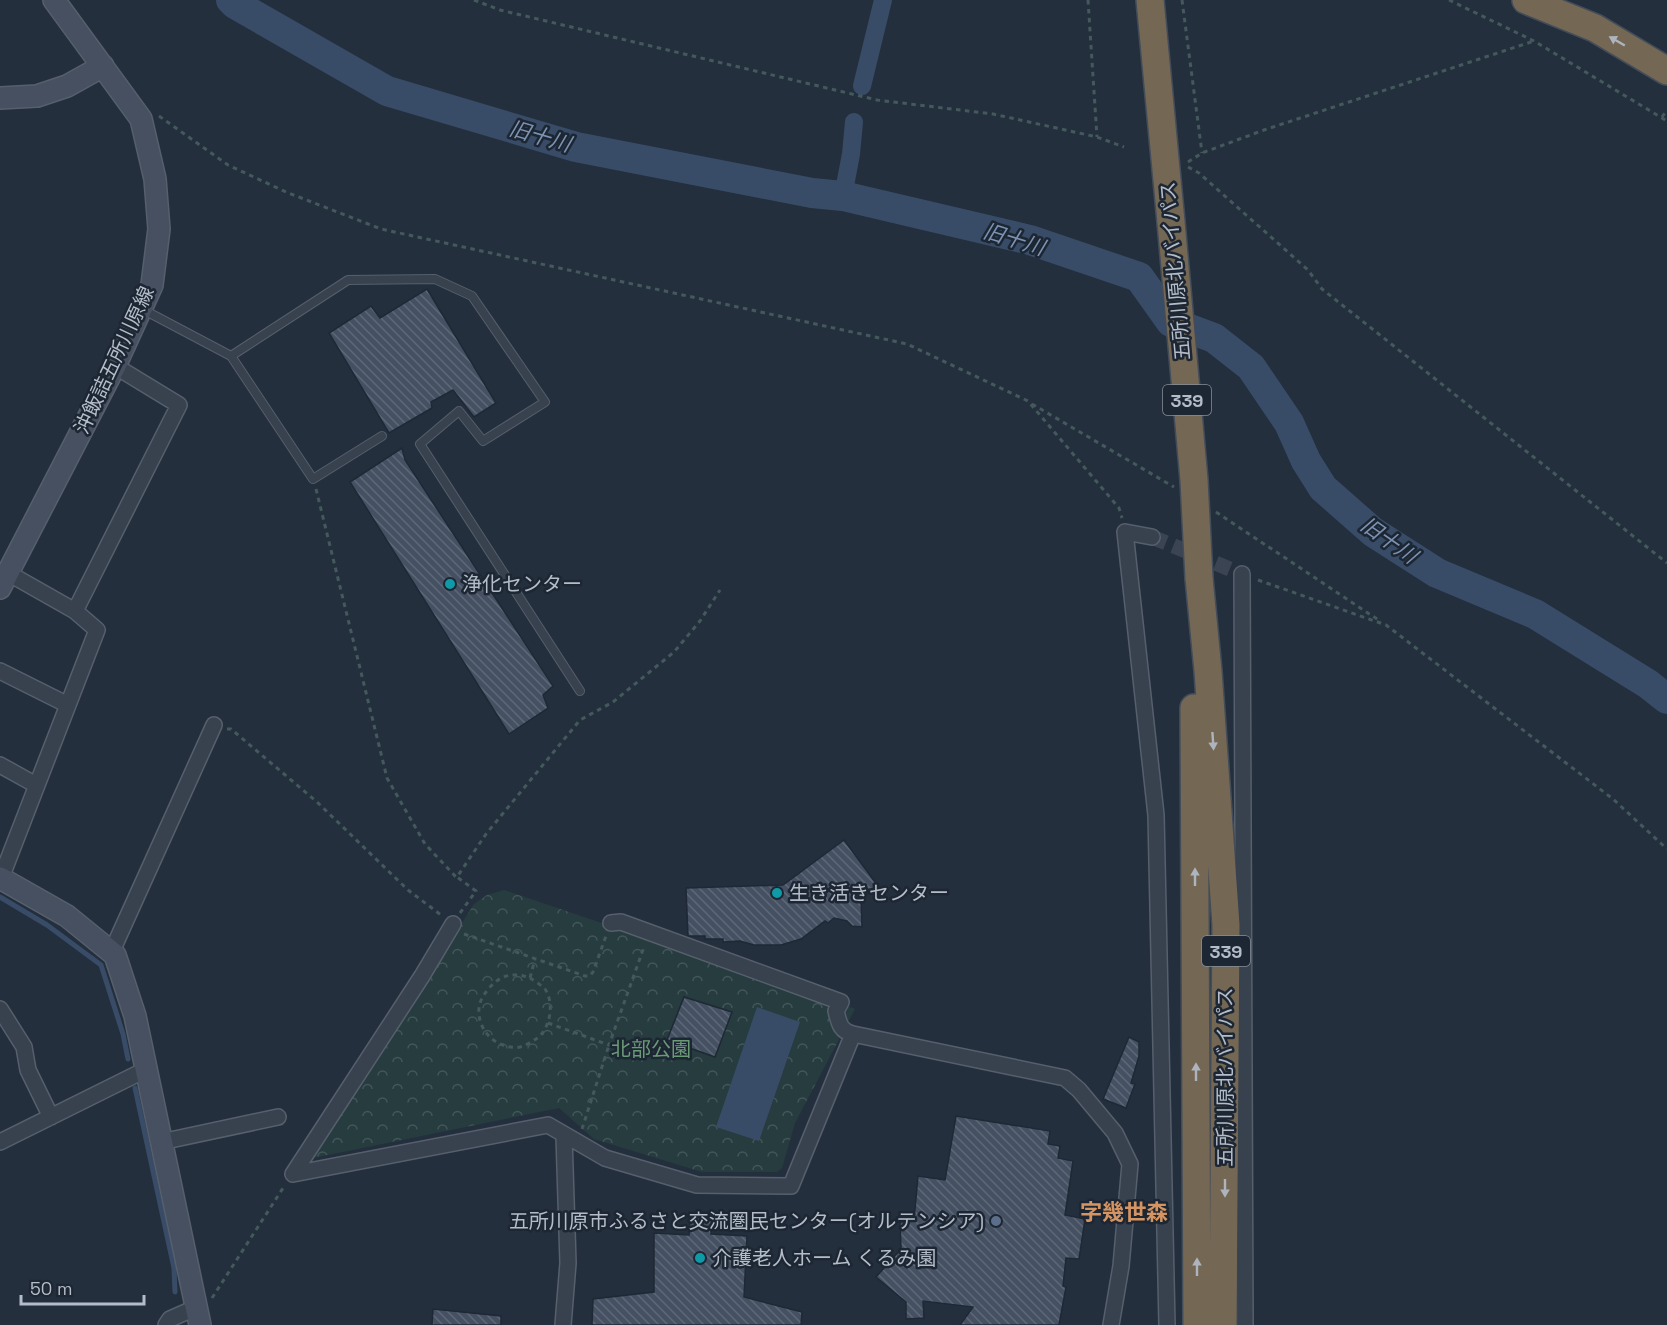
<svg xmlns="http://www.w3.org/2000/svg" width="1667" height="1325" viewBox="0 0 1667 1325" font-family="'Space Grotesk','Noto Sans JP',sans-serif">
  <defs>
    <pattern id="park-crowns" width="20" height="18" patternUnits="userSpaceOnUse" patternTransform="scale(1.5)"><rect width="20" height="18" fill="#263c3f"/><path d="M2 6a3 3 0 1 1 6 0M12 15a3 3 0 1 1 6 0" fill="none" stroke="#435659"/></pattern>
    <pattern id="building-back-hatch" width="6" height="6" patternUnits="userSpaceOnUse" patternTransform="scale(1.5)"><rect width="6" height="6" fill="#455162"/><path d="M-1 5l2 2M0 0l6 6M5-1l2 2" fill="none" stroke="#5d6877"/></pattern>
  </defs>
  <rect width="100%" height="100%" fill="#242f3e"/>
  <path fill="url(#park-crowns)" d="M504,890L855,1009L795,1123L782,1168L777,1172H702L594,1139L559,1108L313,1158L474,904L487,895Z"/>
  <path fill="#394c67" d="M757,1007L800,1022L759,1141L716,1127Z"/>
  <g fill="none" stroke-linecap="round" stroke-linejoin="round">
    <path stroke="#394c67" stroke-width="5" d="M0,897L47,925L101,965L123,1034L128,1059
      M135,1088L174,1268L175,1292"/>
    <path stroke="#394c67" stroke-width="18" d="M862,86L883,0
      M843,196L851,154L854,122"/>
    <path stroke="#394c67" stroke-width="30" d="M231,0L235,4L387,91L576,147L812,193L843,196L1030,240L1139,277L1171,322L1214,338L1251,367L1289,423L1306,461L1323,488L1373,532L1437,573L1535,614L1648,684L1667,699"/>
  </g>
  <path fill="url(#building-back-hatch)" stroke="#1f2835" stroke-width="1.5" d="M427,289L496,403L474,417L453,390L431,402L432,408L389,433L329,333L371,306L380,318Z
    M402,448L405,460L553,686L543,695L548,708L509,734L350,482Z
    M844,840L878,886L861,898L862,927L852,926L847,921L834,918L828,923L825,921L801,939L781,945H754L740,941L723,942V939H705V936H688L686,888L783,885Z
    M684,997L732,1012L715,1057L667,1040Z
    M1129,1037L1139,1042V1056L1131,1083L1135,1084L1126,1108L1103,1099Z
    M956,1116L1050,1131L1048,1144L1060,1146L1058,1158L1073,1161L1065,1215L1085,1219L1079,1259L1066,1258L1063,1286L1066,1287L1059,1325H960L973,1307L923,1301L924,1318L906,1319V1302L876,1277L901,1249L900,1222L914,1220L918,1176L945,1180Z
    M690,1213L712,1215L711,1234L747,1236L744,1297L802,1312L801,1325H592L593,1299L654,1292V1233L689,1235Z
    M433,1309L501,1316V1325H432Z"/>
  <g fill="none" stroke-linecap="round" stroke-linejoin="round">
    <path stroke="#3a4453" stroke-width="15" stroke-dasharray="15 8" stroke-linecap="butt" d="M1152,537L1242,574"/>
    <g stroke="#565f6c" stroke-width="10">
      <path id="lane" d="M142,309L231,356L348,280L435,279L472,296L545,402L483,441L459,411L420,444L580,691
        M231,356L313,479L382,436"/>
    </g>
    <g stroke="#565f6c" stroke-width="18">
      <path id="street" d="M1152,537L1125,532L1156,815L1167,1325
        M1242,574L1245,1325
        M75,611L179,405L115,366
        M0,671L68,705
        M0,765L36,785
        M1,878L97,630L75,611L8,573
        M611,923L621,922L841,1002L836,1011C839,1023 840,1031 853,1034
        M112,951L214,725
        M0,1009L24,1047L28,1070L51,1117
        M0,1142L145,1070
        M161,1142L278,1117
        M293,1174L548,1125L605,1158L697,1185L791,1186L853,1034L1065,1078L1079,1090L1115,1133L1130,1164L1121,1266L1111,1325
        M293,1174L422,976L453,924
        M166,1325L170,1319L195,1308
        M563,1325L568,1263L564,1136"/>
    </g>
    <g stroke="#565f6c" stroke-width="24">
      <path id="secondary" d="M0,98L37,96L67,86L103,66
        M0,588L115,366L152,285L159,229L155,179L141,119L54,0
        M0,878L67,916L115,955L135,1016L200,1325"/>
    </g>
    <g stroke="#434c59" stroke-width="30">
      <path id="highway" d="M1150,0L1171,222
        M1526,0L1595,28L1667,71
        M1199,578L1208,671L1226,925L1223,1325
        M1194,708L1197,1325"/>
    </g>
    <path stroke="#44595c" stroke-width="3" stroke-dasharray="4.5 4.5" stroke-linecap="butt" d="M474,0L500,10L877,100L993,114L1097,137L1124,147
      M1088,0L1097,137
      M1182,0L1202,153
      M1449,0L1534,41L1667,121
      M159,116L228,165L286,192L381,229L907,344L1028,401L1119,508L1122,518
      M1662,117L1667,110
      M1188,162L1202,153L1264,130L1534,41
      M1188,167L1199,173L1308,270L1322,289L1667,563
      M1032,404L1174,487
      M316,489L387,778L425,844L456,877
      M1216,512L1380,621
      M1258,580L1386,625L1613,799L1667,849
      M227,729H231L317,802L408,890L441,915
      M460,913L476,891L457,877L486,834L580,720L613,702L674,652L700,621L720,590
      M464,934L585,976H590L593,972L606,936
      M530,978C535,981 541,985 545,989C555,1003 550,1030 536,1039C531,1042 525,1046 520,1047C497,1050 477,1031 479,1008C479,1003 483,996 486,992C498,976 511,971 530,978L535,959
      M548,1023L609,1045L644,947
      M582,1129L609,1045
      M212,1298L285,1185"/>
    <use href="#lane" stroke="#38414e" stroke-width="8"/>
    <use href="#street" stroke="#38414e" stroke-width="15"/>
    <use href="#secondary" stroke="#465061" stroke-width="21"/>
    <use href="#highway" stroke="#746855" stroke-width="27"/>
    <g stroke="#434c59" stroke-width="30" stroke-linecap="butt">
      <path id="highway-bridge" d="M1171,222L1194,480L1199,578"/>
    </g>
    <use href="#highway-bridge" stroke="#746855" stroke-width="27"/>
  </g>
  <defs><path id="oneway-solid" d="M-6-.8H1V-3.2L6.5 0L1 3.2V.8H-6Z" transform="scale(1.5)"/></defs>
  <g fill="#aeb4bd">
    <use href="#oneway-solid" transform="translate(1617 41) rotate(-150)"/>
    <use href="#oneway-solid" transform="translate(1213 741) rotate(86)"/>
    <use href="#oneway-solid" transform="translate(1195 877) rotate(-90)"/>
    <use href="#oneway-solid" transform="translate(1196 1072) rotate(-90)"/>
    <use href="#oneway-solid" transform="translate(1225 1188) rotate(90)"/>
    <use href="#oneway-solid" transform="translate(1197 1267) rotate(-90)"/>
  </g>
  <g fill="#0f9aa8" stroke="#1d2633" stroke-width="2">
    <circle cx="450" cy="584" r="6"/>
    <circle cx="777" cy="893" r="6"/>
    <circle cx="700" cy="1258" r="6"/>
  </g>
  <circle fill="#5c6f8a" stroke="#1d2633" stroke-width="2" cx="996" cy="1221" r="6"/>
  <g text-anchor="middle" dominant-baseline="central" stroke-width="5" stroke-linejoin="round" paint-order="stroke">
    <g fill="#1d2633" stroke="#878f9c" stroke-width="1.5">
      <rect x="1163" y="385" width="48" height="30" rx="4.5"/>
      <rect x="1202" y="936" width="48" height="30" rx="4.5"/>
    </g>
    <g font-size="18" font-weight="bold" fill="#b4bcc9">
      <text x="1187" y="400">339</text>
      <text x="1226" y="951">339</text>
    </g>
    <g font-size="20" fill="#b4bcc9" stroke="#1d2633">
      <text transform="translate(1175 271) rotate(-95)">五所川原北バイパス</text>
      <text transform="translate(114 360) rotate(-65)">沖飯詰五所川原線</text>
      <text transform="translate(1225 1077) rotate(-90)">五所川原北バイパス</text>
    </g>
    <g font-size="20" fill="#b4bcc9" stroke="#1d2633" text-anchor="start">
      <text x="462" y="584">浄化センター</text>
      <text x="789" y="893">生き活きセンター</text>
      <text x="984" y="1221" text-anchor="end">五所川原市ふるさと交流圏民センター(オルテンシア)</text>
      <text x="712" y="1258">介護老人ホーム くるみ園</text>
    </g>
    <g font-size="20" fill="#6b9a76" stroke="#1d2633">
      <text x="651" y="1049">北部公園</text>
    </g>
    <g font-size="21" font-style="italic" fill="#7c92b1" stroke="#1d2633">
      <text transform="translate(540 136) rotate(16)">旧十川</text>
      <text transform="translate(1014 239) rotate(17)">旧十川</text>
      <text transform="translate(1389 540) rotate(35)">旧十川</text>
    </g>
    <g font-size="22" font-weight="bold" fill="#d59563" stroke="#1d2633">
      <text x="1124" y="1212">字幾世森</text>
    </g>
  </g>
  <path d="M21 1295v9h123v-9" fill="none" stroke="#b4bcc9" stroke-width="3"/>
  <text x="30" y="1295" font-size="18" fill="#b4bcc9" stroke="#1d2633" stroke-width="4.5" paint-order="stroke">50 m</text>
</svg>
